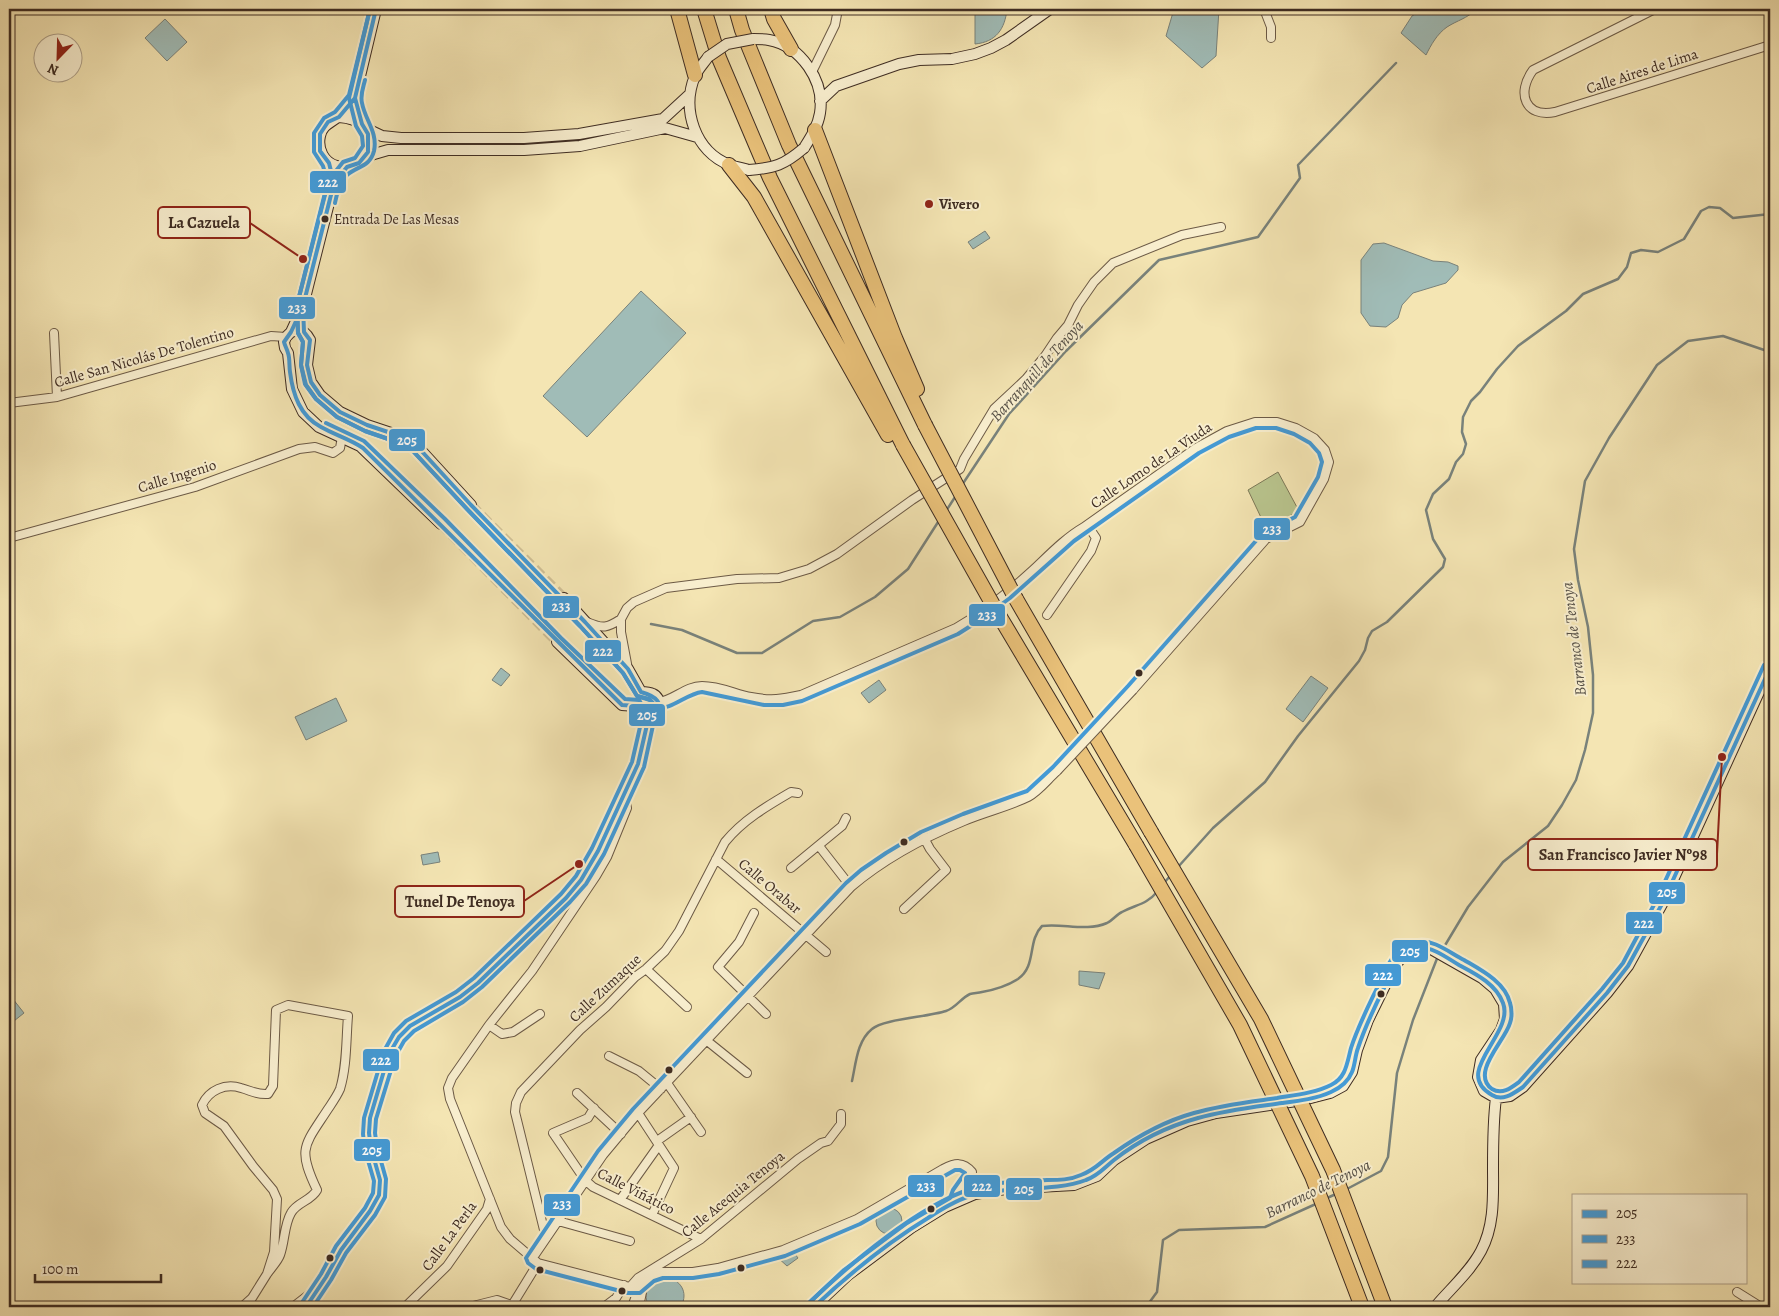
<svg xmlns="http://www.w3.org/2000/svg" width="1779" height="1316" viewBox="0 0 1779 1316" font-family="Alegreya,serif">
  <rect width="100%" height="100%" fill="#f4e5b3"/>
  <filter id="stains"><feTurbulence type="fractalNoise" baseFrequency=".004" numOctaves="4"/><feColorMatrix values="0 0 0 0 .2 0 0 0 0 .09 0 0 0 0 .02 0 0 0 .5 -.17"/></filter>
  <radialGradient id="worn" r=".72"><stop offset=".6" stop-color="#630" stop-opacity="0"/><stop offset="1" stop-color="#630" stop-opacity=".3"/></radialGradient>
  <path fill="#b9c58e" stroke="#7c7858" d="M1278,472L1299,511L1266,528L1248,490Z"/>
  <path fill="#a0bcb7" stroke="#79827b" d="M975,9H1007C1005,29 996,42 975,44Z
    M1174,9H1219L1216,56L1202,68L1166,36Z
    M1423,9H1477C1466,19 1458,20 1447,27C1437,34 1431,45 1426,55L1401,33L1412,16Z
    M165,19L187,42L167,61L145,38Z
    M985,231L990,238L973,249L968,242Z
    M1384,243L1433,261L1448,262L1458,266V270L1446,283L1413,293L1402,305L1398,318L1386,327L1370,326L1361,313V260L1373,244Z
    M641,291L686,333L587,437L543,396Z
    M501,668L510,675L501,686L492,680Z
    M1311,676L1328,688L1303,722L1286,709Z
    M879,680L886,690L869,703L861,693Z
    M336,698L347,721L306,740L295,717Z
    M438,852L440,862L423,865L421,855Z
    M1079,971L1105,973L1099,989L1079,985Z
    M9,994L24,1013L9,1025Z
    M876 1221a13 13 0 1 1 26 0a13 13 0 1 1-26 0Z
    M792,1250L798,1258L787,1266L776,1256Z
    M665,1276C680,1280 689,1291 681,1307L648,1306C643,1290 648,1281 665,1276Z"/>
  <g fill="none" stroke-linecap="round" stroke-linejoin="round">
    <path stroke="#79827b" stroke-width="2.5" d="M962,485L1009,414L1066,351L1159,260L1258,237L1300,178L1298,165L1396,63
      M946,511L957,494
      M651,624L682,630L737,653H762L813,621L840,617L875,597L908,569L940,519
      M1178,867L1213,828L1265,782L1298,736L1359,661L1365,650L1368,638L1372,631L1387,622L1443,567L1445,559L1433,539L1426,510L1433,494L1449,479L1456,462L1463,454L1466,444L1462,432L1463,417L1471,401L1480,392L1497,369L1518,346L1566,311L1583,294L1618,279L1627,267L1631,253L1641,250L1658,252L1684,239L1701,211L1709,207L1720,208L1733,218L1770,214
      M1163,884L1171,875
      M1441,952L1468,907L1503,862L1548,826L1562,805L1576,780L1585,750L1593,713V675L1588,627L1578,580L1574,549L1585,481L1609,438L1657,365L1688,341L1723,336L1770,352
      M852,1081C856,1063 857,1041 872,1029C883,1019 928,1017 946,1011C956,1008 961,998 970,994C974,993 978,993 982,992C993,990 1007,986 1018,979C1037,966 1027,941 1042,926C1063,923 1086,932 1107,923C1113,920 1117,914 1122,912C1137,904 1146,905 1158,891
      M1345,1190L1381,1171L1388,1157L1397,1073L1413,1020L1438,956
      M1325,1199L1338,1193
      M1146,1307L1157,1292L1163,1240L1179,1230L1265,1227L1318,1203"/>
    <path stroke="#d0c096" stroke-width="10" stroke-dasharray="10 5" stroke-linecap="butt" d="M471,505L564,598
      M441,524L557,642"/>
    <g stroke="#6c5a46" stroke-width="10">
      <path id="street" d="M1264,9L1271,27V38
        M1655,9L1533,70C1516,93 1525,118 1555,112L1770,45
        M812,72L835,25L838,9
        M54,333L57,397
        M9,403L57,397L271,336L286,337
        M9,538L195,487L299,449L315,447L333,453L340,448L342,437
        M1047,615L1091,551L1096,538L1090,529L1084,527
        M621,619L627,608L634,602L666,588L737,579L779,578L809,569L837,554L912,500L960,469L964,459L994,409L1026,379L1045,356L1057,338L1068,325L1078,305L1094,282L1113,263L1182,235L1221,227
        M587,622C603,629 607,628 621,619V632L628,669
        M659,702C674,700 686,686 702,686C720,686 735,694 751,697C771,701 782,699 801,695L956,628C984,612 1010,591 1033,570C1049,555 1065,538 1084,527L1196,448L1227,431L1255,422H1277L1296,428L1314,438L1325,450L1329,462L1324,479L1300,522L1266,539L1133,690
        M624,794L627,808L607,857L596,876L532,971L489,1025L452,1078L448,1088L450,1099L501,1227L510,1239L538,1263L630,1287H639L651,1276L662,1272H693L718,1268L783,1250L857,1219L943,1169C955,1163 963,1161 972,1172C968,1187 957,1187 955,1203
        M819,846L851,887
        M716,859L826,952
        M791,868L842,826L846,818
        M904,909L946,870L930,849L924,838
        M754,913L739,942L718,967L766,1014
        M646,969L687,1007
        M489,1025L502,1034L513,1032L540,1014
        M706,1040L747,1073
        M609,1056L639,1071L661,1089
        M667,1083L701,1132
        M577,1093L621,1134
        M594,1108L588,1118L553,1133L585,1180L593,1187L701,1239
        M638,1113L674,1168L652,1215
        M657,1141L691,1117
        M620,1200L659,1145
        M558,1221L630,1241
        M546,1238L515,1112L516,1103L521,1092L580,1030L606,1007L635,977L646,969L665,951L679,931L725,842C743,820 767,806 791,792L798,793
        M532,1259L603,1155L638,1113L851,887C885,858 923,838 964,821C985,812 1008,807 1028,797C1039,791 1048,779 1057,771
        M630,1287L638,1278L701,1239L798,1159L821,1143L828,1141L841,1124V1114
        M1737,1292L1761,1307
        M242,1307L252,1298L267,1274L274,1252L277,1199L273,1190L253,1166L224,1126L205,1113L202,1105C209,1090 225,1083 241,1088C252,1091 257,1095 268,1094L273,1086L276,1010L288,1005L348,1016C346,1040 347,1066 340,1089C337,1096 332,1103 328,1109C304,1146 297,1148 317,1190C311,1201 297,1202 291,1213C284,1225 285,1241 280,1255C278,1261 271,1268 267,1274
        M293,1307L315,1290
        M405,1307L447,1266L487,1209L490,1199
        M469,1307L497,1300L517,1307
        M511,1307L538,1263
        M604,1307L616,1298L624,1285
        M632,1307L637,1293
        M639,1307L644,1282"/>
    </g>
    <g stroke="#3e2c22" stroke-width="12">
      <path id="secondary" d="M753,39C758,39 764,39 769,40C801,46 825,81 820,113C818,126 811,137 804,148
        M708,57C704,63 698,69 695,76C681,109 695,152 730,165C735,167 742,168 749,170
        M355,98L362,124
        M820,101L836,86L899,64L919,60L952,59L975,54L991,48L1006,40L1050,9
        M339,117C388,120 371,176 337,166C324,163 317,149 320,136C322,124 332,123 340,115C345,111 352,104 355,98C358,90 359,80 361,72C366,51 371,30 376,9
        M365,128L382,136L401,138H524L579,134L663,119L689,95
        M364,157L388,150H524L580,146L665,128L697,137
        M347,167L334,183L303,306L291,332L286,337L284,342L285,348L288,353L292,389L303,412L319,427L360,446L441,524
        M291,332C300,329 306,332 310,340L307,365L311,382L320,395L340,412L367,425L400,436L416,445L471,505
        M564,598L628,669L641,692
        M557,642L622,705L636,706
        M641,692C645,692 649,692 653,694C662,698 661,712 651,716C643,718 635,711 636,703C636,699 639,695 641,692Z
        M306,1307L326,1277L341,1250L370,1211L379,1195L380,1180L371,1148L369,1133L370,1118L389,1054L399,1037L410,1026L460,997L478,983L566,898L581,880L598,851L638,764L649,716
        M814,1307L848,1275L911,1228L945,1207L975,1194L1005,1189L1074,1185L1097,1176L1114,1160L1146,1139L1187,1121L1216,1113L1303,1100L1330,1093L1343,1086L1352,1072L1357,1050L1368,1020L1394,967L1401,958L1409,952L1419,948L1431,949L1482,978L1495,989L1504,1004L1505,1019L1501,1030L1481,1060L1478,1077L1484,1091L1496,1098L1510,1096L1523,1087L1607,993L1628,966L1662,904L1770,668
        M1435,1307C1450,1289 1470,1272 1481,1251C1495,1225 1493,1195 1493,1168C1493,1144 1493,1121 1496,1098"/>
    </g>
    <g stroke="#3e2c22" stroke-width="16">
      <path id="highway" d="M677,9L695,75
        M704,9L719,58L770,178L903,445
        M736,9L742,30L789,145L925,425
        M771,9L774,19L791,49
        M815,130L895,338L917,389
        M729,165L754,197L888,435
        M1016,599L1151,832
        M997,612L1136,845"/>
    </g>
    <use href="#street" stroke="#f8eece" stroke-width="8"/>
    <use href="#secondary" stroke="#f8eece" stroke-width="10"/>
    <use href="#highway" stroke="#eac27a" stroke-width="14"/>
    <g stroke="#6c5a46" stroke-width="10" stroke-linecap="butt">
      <path id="street-bridge" d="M1057,771L1133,690"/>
    </g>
    <g stroke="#3e2c22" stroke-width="12" stroke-linecap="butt">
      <path id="secondary-bridge" d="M708,57L727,44L753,39
        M749,170C775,168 784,165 804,148"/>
    </g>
    <g stroke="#3e2c22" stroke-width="16" stroke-linecap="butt">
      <path id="highway-bridge" d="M925,425L1016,599
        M903,445L997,612
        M1151,832L1261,1019L1333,1170L1385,1307
        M1136,845L1240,1025L1312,1176L1362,1307"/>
    </g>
    <use href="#street-bridge" stroke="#f8eece" stroke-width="8"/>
    <use href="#secondary-bridge" stroke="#f8eece" stroke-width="10"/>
    <use href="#highway-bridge" stroke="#eac27a" stroke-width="14"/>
    <g stroke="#f8eece" stroke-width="8">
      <path id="bus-1" d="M355,98L376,9
        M334,183L329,163L320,151V134L328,122L339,117L355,98
        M334,183L347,167L359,163L368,152V134L362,124L355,98
        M303,306L304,332L310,340L307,365L311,382L320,395L340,412L367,425L400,436L416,445L471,505L585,622L628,669L641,692C677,702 650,723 640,713C638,711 637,708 636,706L622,705L363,448C350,439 335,435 321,427C300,416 293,395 290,372C289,366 290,358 288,353C287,349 285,346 284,342L291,332Z
        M303,306L334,183
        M306,1307L326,1277L341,1250L370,1211L379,1195L380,1180L371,1148L369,1133L370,1118L389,1054L399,1037L410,1026L460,997L478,983L566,898L581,880L598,851L638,764L649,716
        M814,1307C849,1274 887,1243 928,1218C943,1208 960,1198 977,1194C1012,1186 1055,1192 1086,1180C1098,1176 1104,1168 1114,1160C1138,1141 1169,1126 1198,1118C1226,1110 1254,1107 1282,1103C1298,1101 1316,1099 1331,1092C1340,1088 1348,1082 1352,1072C1355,1065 1355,1056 1358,1048C1365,1027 1374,1008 1384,988C1389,978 1393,966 1401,958C1405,954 1412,949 1418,948C1432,946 1447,958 1459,965C1476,974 1496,984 1503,1003C1515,1034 1451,1072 1492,1095C1503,1102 1514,1093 1523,1087L1607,993L1628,966L1662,904L1770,668"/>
    </g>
    <g stroke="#f8eece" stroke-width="8">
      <path id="bus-2" d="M370,9L349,95L335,112L324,118L314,133V152L323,166L328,183L297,305L298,333L303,342L301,365L306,385L316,399L337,417L365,431L397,442L412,450L467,509L580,626L623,673L637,696L650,700L656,708C672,710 686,694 702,692L764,705H783L802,701L958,634L980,620L1010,598L1074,541L1199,453L1229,437L1256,428H1276L1294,434L1310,443L1319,453L1322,462L1318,477L1295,517L1262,534L1128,686L1053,767L1027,791L963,814L921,832L886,853L861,870L846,883L633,1109L598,1151L526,1258L528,1263L536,1269L628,1293H640L654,1281L663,1278H693L719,1274L785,1256L860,1224L955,1170H960L965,1173L953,1190L950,1198L907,1223L844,1270L810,1302
        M335,203C337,194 339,182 347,175C357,166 370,167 374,151C378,132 365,120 362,103C360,95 363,88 365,80
        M313,1307L331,1280L346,1253L375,1215L385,1197L386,1179L377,1147L375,1133L376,1119L395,1057L404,1041L414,1031L463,1002L482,987L570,902L586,884L604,854L644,767L655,716L652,711L644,708L639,700L625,699L561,638L445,519L364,441L326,423"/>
    </g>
    <g stroke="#f8eece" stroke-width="8">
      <path id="bus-3" d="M810,1302C851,1263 918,1206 973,1188C996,1181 1023,1182 1047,1180C1059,1180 1070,1180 1081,1175C1097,1169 1101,1161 1114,1153C1138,1136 1165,1121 1194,1113C1221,1105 1249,1102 1277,1098C1295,1095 1315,1093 1331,1085C1346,1078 1347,1063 1351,1048C1358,1026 1369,1005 1379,984C1384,973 1388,962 1396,954C1402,948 1411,943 1418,942C1434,939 1450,953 1464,960C1481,970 1505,982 1510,1003C1512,1009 1512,1018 1510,1023C1505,1041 1470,1073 1492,1089C1502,1095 1511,1088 1519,1082L1602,989L1623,963L1656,901L1764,665
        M301,1304L321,1274L336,1246L365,1208L373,1193L374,1181L365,1150L363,1134L364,1118L384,1051L394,1033L406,1021L456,992L474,978L561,894L576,876L592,848L632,762L643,714L651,708L653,703L649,699L637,696L623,673L580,626L467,509L412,450L397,442L365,431L337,417L316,399L305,384L301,365L303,342L298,333L297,305L328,181L343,162L355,158L363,146L362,136L356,126L349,98L370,9"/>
    </g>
    <use href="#bus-1" stroke="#449ad5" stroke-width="4"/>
    <use href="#bus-2" stroke="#449ad5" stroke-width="4"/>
    <use href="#bus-3" stroke="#449ad5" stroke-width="4"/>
  </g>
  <circle fill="#8f2418" stroke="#f8eece" stroke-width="2" cx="929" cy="204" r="5"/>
  <g fill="#3e2c22" stroke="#f8eece" stroke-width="2">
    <circle cx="325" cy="219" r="4.5"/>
    <circle cx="1139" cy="673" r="4.5"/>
    <circle cx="904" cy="842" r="4.5"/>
    <circle cx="1381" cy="994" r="4.5"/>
    <circle cx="669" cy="1070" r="4.5"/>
    <circle cx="931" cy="1209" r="4.5"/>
    <circle cx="330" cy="1258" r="4.5"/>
    <circle cx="741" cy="1268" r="4.5"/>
    <circle cx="540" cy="1270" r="4.5"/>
    <circle cx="622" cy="1291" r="4.5"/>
  </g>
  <g text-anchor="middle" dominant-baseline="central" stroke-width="4" stroke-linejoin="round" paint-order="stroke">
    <g font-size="14" fill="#3e2c22" stroke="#f8eece" text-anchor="start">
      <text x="334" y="219">Entrada De Las Mesas</text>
    </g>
    <g font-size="15" fill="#3e2c22" stroke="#f8eece">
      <text transform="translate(1642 71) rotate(-18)">Calle Aires de Lima</text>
      <text transform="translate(144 357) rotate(-16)">Calle San Nicolás De Tolentino</text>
      <text transform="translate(1151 465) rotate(-34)">Calle Lomo de La Viuda</text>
      <text transform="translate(177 476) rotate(-17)">Calle Ingenio</text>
      <text transform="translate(770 886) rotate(40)">Calle Orabar</text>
      <text transform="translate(605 988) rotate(-43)">Calle Zumaque</text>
      <text transform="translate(636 1191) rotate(27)">Calle Viñático</text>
      <text transform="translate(733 1194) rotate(-39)">Calle Acequia Tenoya</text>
      <text transform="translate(449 1236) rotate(-54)">Calle La Perla</text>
    </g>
    <g font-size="15" font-weight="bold" fill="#3e2c22" stroke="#f8eece" text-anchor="start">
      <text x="939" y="204">Vivero</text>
    </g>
    <g font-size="16" font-style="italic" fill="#565047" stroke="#f8eece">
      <text transform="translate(1037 371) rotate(-48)">Barranquill de Tenoya</text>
      <text transform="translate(1574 639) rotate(-97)">Barranco de Tenoya</text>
      <text transform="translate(1318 1189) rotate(-26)">Barranco de Tenoya</text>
    </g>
  </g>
  <path fill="none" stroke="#8f2418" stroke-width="2" d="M303 259L250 223M1722 757L1717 854M579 864L524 901"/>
  <g fill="#8f2418" stroke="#f8eece" stroke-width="2">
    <circle cx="303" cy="259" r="5"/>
    <circle cx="1722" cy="757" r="5"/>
    <circle cx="579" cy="864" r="5"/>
  </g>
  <g fill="#f8eece" stroke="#8f2418" stroke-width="2">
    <rect x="158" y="207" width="92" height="31" rx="5"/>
    <rect x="1528" y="839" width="189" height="31" rx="5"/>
    <rect x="395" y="886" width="129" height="31" rx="5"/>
  </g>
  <g font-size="16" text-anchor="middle" font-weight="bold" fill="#3e2c22">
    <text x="204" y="228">La Cazuela</text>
    <text x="1623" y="860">San Francisco Javier Nº98</text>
    <text x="460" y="907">Tunel De Tenoya</text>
  </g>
  <g stroke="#f8eece" stroke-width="2">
    <rect x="309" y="170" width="38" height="24" rx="5" fill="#449ad5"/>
    <rect x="278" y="296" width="38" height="24" rx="5" fill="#449ad5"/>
    <rect x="388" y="428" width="38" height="24" rx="5" fill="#449ad5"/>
    <rect x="1253" y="517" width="38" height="24" rx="5" fill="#449ad5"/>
    <rect x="542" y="595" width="38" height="24" rx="5" fill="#449ad5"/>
    <rect x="968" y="603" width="38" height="24" rx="5" fill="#449ad5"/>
    <rect x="584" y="639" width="38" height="24" rx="5" fill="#449ad5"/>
    <rect x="628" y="703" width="38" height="24" rx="5" fill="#449ad5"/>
    <rect x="1648" y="881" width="38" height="24" rx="5" fill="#449ad5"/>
    <rect x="1625" y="911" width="38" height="24" rx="5" fill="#449ad5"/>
    <rect x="1391" y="939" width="38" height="24" rx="5" fill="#449ad5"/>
    <rect x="1364" y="963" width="38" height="24" rx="5" fill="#449ad5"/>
    <rect x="362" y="1048" width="38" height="24" rx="5" fill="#449ad5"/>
    <rect x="353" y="1138" width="38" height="24" rx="5" fill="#449ad5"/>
    <rect x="963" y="1174" width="38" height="24" rx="5" fill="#449ad5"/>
    <rect x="907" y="1174" width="38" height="24" rx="5" fill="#449ad5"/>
    <rect x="1005" y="1177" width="38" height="24" rx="5" fill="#449ad5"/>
    <rect x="543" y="1193" width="38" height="24" rx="5" fill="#449ad5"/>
  </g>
  <g font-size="14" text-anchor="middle" font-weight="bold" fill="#fff">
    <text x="328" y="187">222</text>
    <text x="297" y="313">233</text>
    <text x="407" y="445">205</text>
    <text x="1272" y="534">233</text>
    <text x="561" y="611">233</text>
    <text x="987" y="620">233</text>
    <text x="603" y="656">222</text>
    <text x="647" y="720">205</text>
    <text x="1667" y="897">205</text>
    <text x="1644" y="928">222</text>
    <text x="1410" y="956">205</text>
    <text x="1383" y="980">222</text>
    <text x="381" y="1065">222</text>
    <text x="372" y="1155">205</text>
    <text x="982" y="1191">222</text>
    <text x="926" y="1191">233</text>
    <text x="1024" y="1194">205</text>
    <text x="562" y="1209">233</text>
  </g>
  <rect width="1779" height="1316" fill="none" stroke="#f4e5b3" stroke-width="30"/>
  <rect x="10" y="10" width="1759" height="1296" fill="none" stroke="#3e2c22" stroke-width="2.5"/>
  <rect x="15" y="15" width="1749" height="1286" fill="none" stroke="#3e2c22"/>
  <rect x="1572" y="1194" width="175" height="90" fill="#f8eece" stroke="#aea089"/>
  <rect x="1582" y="1210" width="25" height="8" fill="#449ad5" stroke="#aea089"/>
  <text x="1616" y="1218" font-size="15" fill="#3e2c22">205</text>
  <rect x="1582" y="1235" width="25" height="8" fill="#449ad5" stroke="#aea089"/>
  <text x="1616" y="1244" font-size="15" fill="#3e2c22">233</text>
  <rect x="1582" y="1260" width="25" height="8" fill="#449ad5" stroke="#aea089"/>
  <text x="1616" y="1268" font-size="15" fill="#3e2c22">222</text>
  <g transform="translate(58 58) rotate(203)"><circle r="24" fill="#f8eece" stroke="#aea089"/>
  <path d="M0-4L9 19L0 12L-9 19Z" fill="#8f2418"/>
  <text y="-8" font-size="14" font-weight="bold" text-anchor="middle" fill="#3e2c22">N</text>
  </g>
  <path d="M35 1274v8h126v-8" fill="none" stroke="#3e2c22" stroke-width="2.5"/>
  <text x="42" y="1274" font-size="15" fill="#3e2c22" stroke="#f8eece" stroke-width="4" paint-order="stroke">100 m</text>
  <rect width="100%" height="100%" filter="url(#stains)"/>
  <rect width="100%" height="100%" fill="url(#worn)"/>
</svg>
